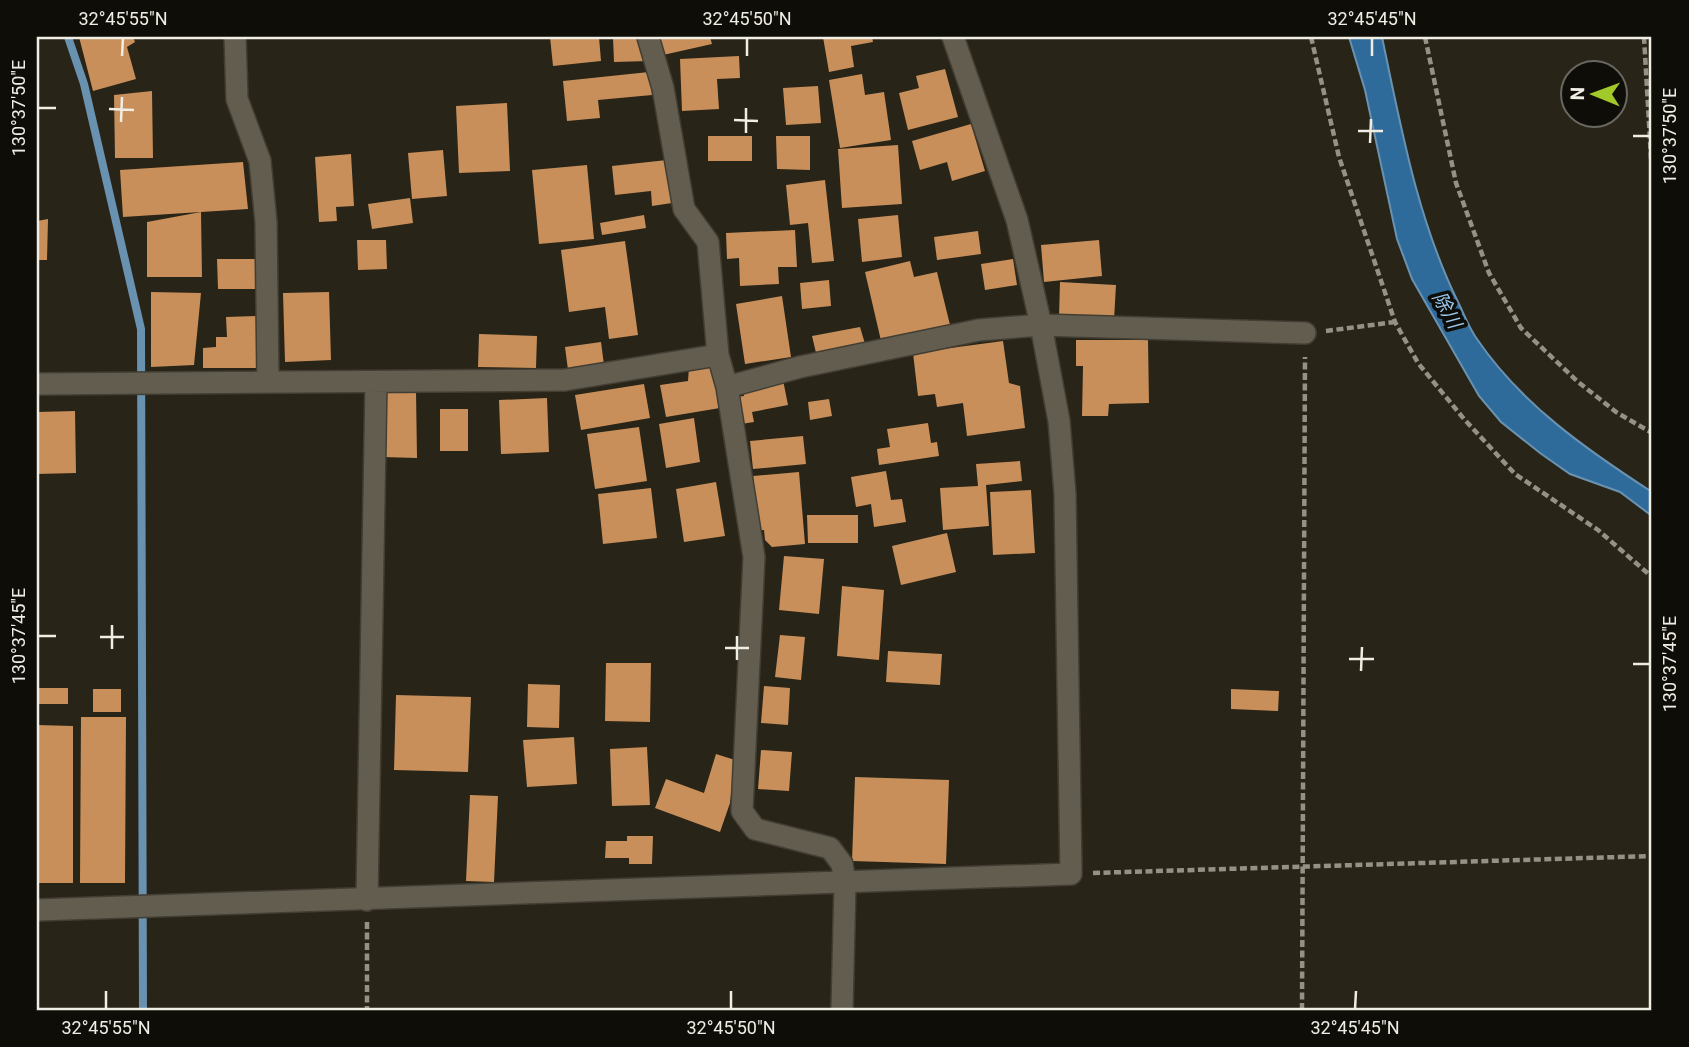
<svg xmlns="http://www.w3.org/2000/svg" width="1689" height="1047" viewBox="0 0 1689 1047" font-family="Roboto,'Noto Sans JP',sans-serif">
  <rect width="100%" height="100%" fill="#282417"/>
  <path fill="#2f6b9a" stroke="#6992b0" stroke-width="2" d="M1349,37H1382C1401,127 1417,218 1458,302C1464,314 1469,328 1477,339C1521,404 1587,450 1652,492V516L1620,492L1570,474L1540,453L1501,422L1479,396L1412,279L1397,239L1365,90Z"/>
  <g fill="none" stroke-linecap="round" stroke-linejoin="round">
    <path stroke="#6992b0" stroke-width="8" d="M68,37L84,84L141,329L143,1010"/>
  </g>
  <path fill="#c88f5b" d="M79,37H133L135,42L127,47L136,79L93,91Z
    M550,37H599L601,61L553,66Z
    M613,37H642L649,61L614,62Z
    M659,37H710L712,44L663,55Z
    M823,37H872L873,42L851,46L854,67L829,72Z
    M739,56L740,78L717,79L719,109L682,111L680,59Z
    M945,69L958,117L908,130L899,93L919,88L916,76Z
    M649,72L652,95L598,100L600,118L567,121L563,81Z
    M862,74L865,95L884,92L891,140L840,148L829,80Z
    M818,86L821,123L786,125L783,88Z
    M152,91L153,158H115L114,95Z
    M507,103L510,171L459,173L456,106Z
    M971,124L985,171L952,181L947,162L920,170L912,141Z
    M708,136H752V161H708Z
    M776,136H810V170L777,169Z
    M898,145L902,204L842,208L838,149Z
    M443,150L447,196L412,199L408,153Z
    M351,154L354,206L336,207L337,221L319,222L315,157Z
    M667,160L672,203L652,206L651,191L615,195L612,166Z
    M243,162L248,209L201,212L202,277H147V222L201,212L123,217L120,170Z
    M587,165L594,239L539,244L532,170Z
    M825,180L834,261L812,263L808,223L790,225L786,185Z
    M410,198L413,223L372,229L368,204Z
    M644,215L646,228L602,235L600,223Z
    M898,215L902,257L862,262L858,219Z
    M48,219L47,260H37V221Z
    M795,230L797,267H778L779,284L740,286L739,258L727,259L726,233Z
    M978,231L981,254L937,260L934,237Z
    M357,240H386L387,269L358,270Z
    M1099,240L1102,276L1044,282L1041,245Z
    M625,241L638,335L609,339L605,307L569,312L561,250Z
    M217,259H261V289H218Z
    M1013,259L1017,285L985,290L981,264Z
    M910,261L914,277L937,272L951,329L882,345L865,272Z
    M829,280L831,306L802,309L800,283Z
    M1060,282L1116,285L1114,320L1059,317Z
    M151,292L201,293L194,365L151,367Z
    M329,292L331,360L285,362L283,293Z
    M782,296L791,357L745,364L736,304Z
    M259,316L260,368H203V348L216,347V337H227L226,317Z
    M860,327L866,347L817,357L812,336Z
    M479,334L537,336L536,368L478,367Z
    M1076,340H1148L1149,403L1109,404L1108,416H1082L1083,366H1076Z
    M1003,341L1009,383L1020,386L1025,428L967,436L963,403L937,407L935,394L918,396L913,353Z
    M601,342L604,365L568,370L565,347Z
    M713,363L720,408L666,417L660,385L688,381L689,367Z
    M783,380L788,405L752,412L754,422L741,424L736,397L744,396L743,388Z
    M644,384L650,418L581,430L575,395Z
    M416,391L417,458L382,457L384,392Z
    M547,398L549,452L501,454L499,400Z
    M829,399L832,416L810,420L808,402Z
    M440,409H468V451H440Z
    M75,411L76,473L37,474V412Z
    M694,418L700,462L666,468L659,424Z
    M928,423L931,443L937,442L939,456L879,465L877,449L890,447L887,429Z
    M639,427L647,481L595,489L587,434Z
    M803,436L806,464L753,469L750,441Z
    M1020,461L1022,481L986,485L989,526L943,530L940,488L978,486L976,464Z
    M886,471L891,500L902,499L906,522L874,527L871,504L856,507L851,477Z
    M799,472L805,544L772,547L765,540L764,530H758L753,476Z
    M716,482L725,536L684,542L676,489Z
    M651,488L657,538L603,544L598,494Z
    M1031,490L1035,553L993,555L990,492Z
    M807,515H858V543H808Z
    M947,533L956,572L901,585L892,546Z
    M784,556L824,559L819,614L779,610Z
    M842,586L884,590L879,660L837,656Z
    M780,635L805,637L801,680L775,677Z
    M888,651L942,654L940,685L886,682Z
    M606,663H651L650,722L605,721Z
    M528,684L560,685L559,728L527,727Z
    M764,686L790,688L788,725L761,723Z
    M37,688H68V704H37Z
    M93,689H121V712H93Z
    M1231,689L1279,691L1278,711L1231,709Z
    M396,695L471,697L468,772L394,770Z
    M81,717H126L125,883H80Z
    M37,725L73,726V883H37Z
    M574,737L577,784L527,787L523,740Z
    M647,747L650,805L612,806L610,749Z
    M761,750L792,752L789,791L758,789Z
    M716,754L735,760L730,803L720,832L655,808L666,779L704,793Z
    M855,777L949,780L946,864L852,861Z
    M470,795L498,796L494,882L466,881Z
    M627,836H653L652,864H629V858H605L606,841H627Z"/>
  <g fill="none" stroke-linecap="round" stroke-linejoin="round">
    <g stroke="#423e34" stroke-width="24">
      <path id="minor" d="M235,37L237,99L260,161L266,222L268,381
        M648,37L663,88L684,209L708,242L718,355L727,387L754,557L742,811L755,829L830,848L842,864L845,883L842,1010
        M37,384L565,380L718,355
        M727,387L800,367L979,330L1041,325L1305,333
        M367,900L376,382
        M37,910L1071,874L1065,494L1059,421L1041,325L1017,220L953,37"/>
    </g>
    <path stroke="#959187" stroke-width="4.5" stroke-dasharray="7 3.5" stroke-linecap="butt" d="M1311,37L1339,157L1395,322L1418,363L1464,419L1515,474L1598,530L1652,577
      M1425,37L1456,183L1489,273L1521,328L1577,381L1616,412L1652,433
      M1644,37L1652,175
      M1326,331L1395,322
      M1093,873L1652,856
      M367,922V1010
      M1302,1010L1305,357"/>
    <use href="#minor" stroke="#625d4f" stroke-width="21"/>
  </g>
  <path fill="none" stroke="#f0ede4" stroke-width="2.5" d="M122,56L123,38M747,56V38M1372,56V38M38,108H56M109,109L134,110M734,120L758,121M121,122L122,97M1358,131H1383M746,133V108M1633,136H1650M1370,143L1371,119M38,636H56M100,637H124M725,648H749M112,649V625M1349,659H1374M737,660V636M1633,664H1650M1361,671L1362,647M106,1009V991M731,1009V991M1355,1009L1356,991"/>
  <g text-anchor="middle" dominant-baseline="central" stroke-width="7" stroke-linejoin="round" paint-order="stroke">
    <g font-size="19" font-style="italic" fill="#9bcaf3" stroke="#0f0d08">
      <text transform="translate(1447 310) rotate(61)">除川</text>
    </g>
  </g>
  <rect width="1689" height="1047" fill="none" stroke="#0f0d08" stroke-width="77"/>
  <g transform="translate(1594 94) rotate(271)"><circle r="33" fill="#0f0d08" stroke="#696760" stroke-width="2"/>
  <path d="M0-5L12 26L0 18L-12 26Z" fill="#a1c929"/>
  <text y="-10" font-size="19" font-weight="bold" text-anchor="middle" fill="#f0ede4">N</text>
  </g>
  <rect x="38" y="38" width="1612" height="971" fill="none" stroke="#f0ede4" stroke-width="2.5"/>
  <g font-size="18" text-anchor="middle" fill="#f0ede4">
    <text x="123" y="25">32°45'55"N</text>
    <text x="747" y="25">32°45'50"N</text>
    <text x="1372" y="25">32°45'45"N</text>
    <text transform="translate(19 108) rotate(-90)" y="6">130°37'50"E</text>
    <text transform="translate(1670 136) rotate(-90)" y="6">130°37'50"E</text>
    <text transform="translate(19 636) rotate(-90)" y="6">130°37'45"E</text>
    <text transform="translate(1670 664) rotate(-90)" y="6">130°37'45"E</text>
    <text x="106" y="1034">32°45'55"N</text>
    <text x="731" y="1034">32°45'50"N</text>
    <text x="1355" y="1034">32°45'45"N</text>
  </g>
</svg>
